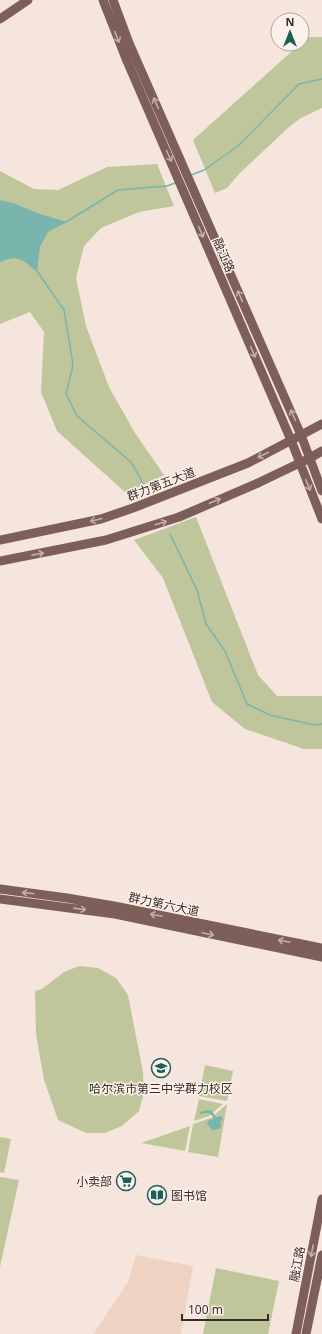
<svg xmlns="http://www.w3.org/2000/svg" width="322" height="1334" viewBox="0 0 322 1334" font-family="'Noto Sans','Noto Sans SC',sans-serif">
  <rect width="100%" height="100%" fill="#f5e5dd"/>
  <path fill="#bfc69b" d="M308,37H322V108L301,118L290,126L240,173L227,188L215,193L193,140L300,44H302V42Z
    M157,164L174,206L139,212L101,228L84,246L76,278L86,326L109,387L135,433L164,475L126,493L57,431L41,392L44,332L30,312L0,324V171L34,189L58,190L107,167Z
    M196,517L258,675L277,696H322V749H304L245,729L212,702L163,578L134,540Z
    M79,966L98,968L116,978L128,995L143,1072L144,1092L139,1111L122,1126L105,1133H86L58,1120L44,1080L36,1034L35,991L42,989L64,972Z
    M205,1065L233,1071L227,1101L199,1096Z
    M199,1099L223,1104L209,1116L194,1121Z
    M227,1104L218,1157L188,1152L193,1124L211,1118Z
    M190,1126L185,1151L141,1143Z
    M0,1137L11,1139L4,1173L0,1172Z
    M0,1177L19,1180L0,1267Z
    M216,1268L279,1281L268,1334H203Z"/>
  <path fill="#eed3c2" d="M136,1255L193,1266L181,1334H93L128,1282Z"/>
  <path fill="#79b5ac" d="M0,200L13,203L40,214L67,222L48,232L40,247L37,272C22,260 20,254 0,262Z
    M207,1110L212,1111L216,1117L221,1116L223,1119L220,1122L221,1127L219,1129L212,1130L207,1124L208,1121L214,1118C209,1111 206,1113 200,1114V1112Z"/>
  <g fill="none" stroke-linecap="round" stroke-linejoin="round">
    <path stroke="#79b5ac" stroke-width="1.5" d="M191,175L204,170L238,146L299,84L322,79
      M66,222L118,190L167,186L175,183
      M37,271L64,310L73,365L66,394L77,416L131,462L143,483
      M170,534L197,590L206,624L225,651L247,704L270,715L314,725L322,724"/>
    <path stroke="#7e5e58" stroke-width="9" d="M103,0L127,61L291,440L322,519
      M113,0L129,43L301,435L322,491
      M0,19L28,0
      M0,540L101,519L133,508L248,463L322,424
      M0,561L106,540L179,517L258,483L310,458L322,451
      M0,889L67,898L114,906L322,948
      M0,899L115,914L322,957
      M296,1334L322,1199
      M306,1334L322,1255"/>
  </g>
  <defs><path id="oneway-shaft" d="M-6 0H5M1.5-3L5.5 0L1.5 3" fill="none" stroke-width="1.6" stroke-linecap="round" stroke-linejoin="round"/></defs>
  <g stroke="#c3aea8">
    <use href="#oneway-shaft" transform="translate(117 37) rotate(69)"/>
    <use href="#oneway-shaft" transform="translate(156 103) rotate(-114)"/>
    <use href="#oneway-shaft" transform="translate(169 156) rotate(66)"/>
    <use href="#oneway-shaft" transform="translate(201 232) rotate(67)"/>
    <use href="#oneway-shaft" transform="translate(240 296) rotate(-114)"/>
    <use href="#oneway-shaft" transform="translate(253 352) rotate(67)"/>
    <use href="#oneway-shaft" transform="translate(293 415) rotate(-114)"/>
    <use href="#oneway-shaft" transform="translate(263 455) rotate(152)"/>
    <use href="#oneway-shaft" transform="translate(308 485) rotate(68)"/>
    <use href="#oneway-shaft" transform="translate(215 501) rotate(-23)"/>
    <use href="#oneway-shaft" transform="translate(96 520) rotate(166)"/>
    <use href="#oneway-shaft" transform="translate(161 523) rotate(-18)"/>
    <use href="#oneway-shaft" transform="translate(38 554) rotate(-11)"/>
    <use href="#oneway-shaft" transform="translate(28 893) rotate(-173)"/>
    <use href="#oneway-shaft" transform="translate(80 909) rotate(8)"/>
    <use href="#oneway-shaft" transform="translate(156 915) rotate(-168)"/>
    <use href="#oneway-shaft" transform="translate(208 934) rotate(12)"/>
    <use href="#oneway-shaft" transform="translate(284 941) rotate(-168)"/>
    <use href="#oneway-shaft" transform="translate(312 1251) rotate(101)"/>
  </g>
  <defs>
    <g id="school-ring" transform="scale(1)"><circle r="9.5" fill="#fcf0ea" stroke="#196058" stroke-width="1.5"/><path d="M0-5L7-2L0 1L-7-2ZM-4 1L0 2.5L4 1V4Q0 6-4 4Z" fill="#196058"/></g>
    <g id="supermarket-ring" transform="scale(1)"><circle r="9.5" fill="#fcf0ea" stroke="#196058" stroke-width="1.5"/><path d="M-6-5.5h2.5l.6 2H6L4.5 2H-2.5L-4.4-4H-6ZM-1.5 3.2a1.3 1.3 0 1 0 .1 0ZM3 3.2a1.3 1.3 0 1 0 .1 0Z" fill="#196058"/></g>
    <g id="library-ring" transform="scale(1)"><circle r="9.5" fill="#fcf0ea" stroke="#196058" stroke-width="1.5"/><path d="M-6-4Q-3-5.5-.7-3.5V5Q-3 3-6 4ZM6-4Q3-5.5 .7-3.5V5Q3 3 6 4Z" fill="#196058"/></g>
  </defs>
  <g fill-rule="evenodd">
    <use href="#school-ring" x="161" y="1068"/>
    <use href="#supermarket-ring" x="126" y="1181"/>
    <use href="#library-ring" x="157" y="1195"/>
  </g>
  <g text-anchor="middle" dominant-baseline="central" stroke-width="3" stroke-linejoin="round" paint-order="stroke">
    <g font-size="12" fill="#3a2b28" stroke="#fcf0ea">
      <text transform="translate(224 255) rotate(67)">融江路</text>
      <text transform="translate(161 484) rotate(-21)">群力第五大道</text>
      <text transform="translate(164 904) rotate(12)">群力第六大道</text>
      <text transform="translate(297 1264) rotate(-79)">融江路</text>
    </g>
    <g font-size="12" fill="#3a2b28" stroke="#fcf0ea">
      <text x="161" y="1088">哈尔滨市第三中学群力校区</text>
      <text x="112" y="1181" text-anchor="end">小卖部</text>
      <text x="171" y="1195" text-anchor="start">图书馆</text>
    </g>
  </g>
  <g transform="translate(290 32)"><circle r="19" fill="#fcf0ea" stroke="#aea19c"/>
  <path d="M0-3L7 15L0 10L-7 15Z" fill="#196058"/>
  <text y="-6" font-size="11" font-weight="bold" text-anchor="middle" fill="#3a2b28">N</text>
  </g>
  <path d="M182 1314v6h86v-6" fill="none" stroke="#3a2b28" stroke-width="2"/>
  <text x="188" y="1314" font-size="12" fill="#3a2b28" stroke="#fcf0ea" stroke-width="3" paint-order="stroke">100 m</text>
</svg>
